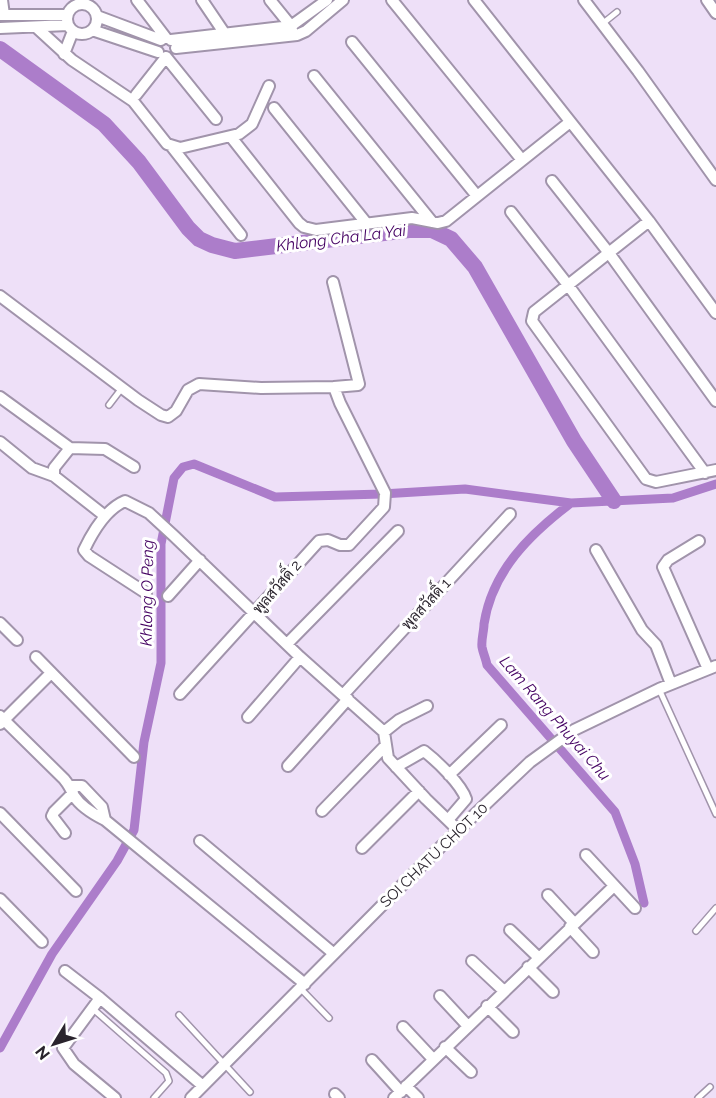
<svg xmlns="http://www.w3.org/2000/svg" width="716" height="1098" viewBox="0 0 716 1098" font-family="Raleway,Sarabun,sans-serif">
  <rect width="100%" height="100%" fill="#eee0f8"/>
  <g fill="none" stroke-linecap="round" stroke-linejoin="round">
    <path stroke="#ac7dca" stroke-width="9" d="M571,503C530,534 492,571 484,624C484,631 481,640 482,647C483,653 486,659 487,665L615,812L635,864L644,903
      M0,1048L52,954L117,861L134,830L144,742L161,663V544L174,478L183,467L194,464L275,497L382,494L465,489L571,503L673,498L716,484"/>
    <path stroke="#ac7dca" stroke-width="16" d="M0,49L104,124L139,162L188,228L199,239L212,245L235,251L409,230H432L451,239L475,267L574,441L614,501"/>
    <g stroke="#a194ab" stroke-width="8">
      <path id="service" d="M602,24L617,12
        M109,405L122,388
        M659,689L716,814
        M696,931L716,908
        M301,989L329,1018
        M92,1008L166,1073L169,1081L154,1098
        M179,1015L250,1092
        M698,1098L710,1087"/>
    </g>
    <g stroke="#a194ab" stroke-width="14">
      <path id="minor" d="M2,0L4,15
        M137,0L166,38
        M202,0L225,34L226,40
        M270,0L291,26L292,30
        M392,0L522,160
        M474,0L649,221L716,313
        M584,0L638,71L716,180
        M707,0L716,13
        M67 19a15 15 0 1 1 30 0a15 15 0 1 1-30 0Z
        M0,15H67
        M97,16L161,40
        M36,27L72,60L133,101L167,144L180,148L239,134L252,124L269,86
        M0,28L68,25
        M92,30L158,52
        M171,40L291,26L327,0
        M352,42L477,196
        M176,48L297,35L306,31L343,0
        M64,54L73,31
        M314,76L432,222
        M136,95L166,57L216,119
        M274,108L367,224
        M231,137L299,223L304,227L316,230L412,218L438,223L446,221L570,122
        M172,147L241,235
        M552,181L609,253L716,401
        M511,212L568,285L705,473
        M649,221L534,312L532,321L646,479L656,482L716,470
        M333,282L359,384L358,385L334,387
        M0,296L138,400L161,415L168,417L176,411L188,390L199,384L261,388L334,387L340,403L385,493L384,507L349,545H340L328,540L319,541L180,694
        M0,397L70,448L105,449L134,467
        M0,442L32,468L54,476L105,516
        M54,476V468L70,448
        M699,541L668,560L663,567L708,669
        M596,550L642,630L656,645L671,684
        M146,593L89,556L84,550C93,531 106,509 125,501L149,513L174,536L300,657L384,732L388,758L426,799L458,830
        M168,596L200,560
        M0,623L17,640
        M287,644L398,531
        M36,657L134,757
        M343,695L510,514
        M0,716L64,779C69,785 71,789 74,796C81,807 93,814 105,820L305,984
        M248,717L300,657
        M0,724L51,673
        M384,732L399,720L427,706
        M288,766L348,699
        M396,767L424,751C437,761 461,784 466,799L448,820
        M449,775L501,725
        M71,786H82L102,807L105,820
        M322,811L386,745
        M0,813L76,891
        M65,833L52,816L54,812L73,793
        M200,841L333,953
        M362,848L419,791
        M586,855L635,908
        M548,895L574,923
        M0,899L42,942
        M570,927L593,952
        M510,930L538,957
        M472,961L504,991
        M528,967L553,992
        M65,971L100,998L203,1086
        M440,996L467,1025
        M100,998L63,1048L74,1064L115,1098
        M487,1006L513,1032
        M403,1027L433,1059
        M445,1047L471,1072
        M372,1060L401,1092
        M406,1086L418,1098
        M335,1094L339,1098
        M191,1098L431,856L530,762L574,730L659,689L716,666
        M394,1098L614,886"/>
    </g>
    <use href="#service" stroke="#fff" stroke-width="5"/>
    <use href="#minor" stroke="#fff" stroke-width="10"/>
  </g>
  <g text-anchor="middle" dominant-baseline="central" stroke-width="6" stroke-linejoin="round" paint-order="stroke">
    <g font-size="15" fill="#2a242d" stroke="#fff">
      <text transform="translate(277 587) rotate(-49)">พูลสวัสดิ์ 2</text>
      <text transform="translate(426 604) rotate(-47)">พูลสวัสดิ์ 1</text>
      <text transform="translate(434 855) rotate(-44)">SOI CHATU CHOT 10</text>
    </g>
    <g font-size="16" font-style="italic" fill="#440062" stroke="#fff">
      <text transform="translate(341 238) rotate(-7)">Khlong Cha La Yai</text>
      <text transform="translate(147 593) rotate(-89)">Khlong O Peng</text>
      <text transform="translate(555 718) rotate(49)">Lam Rang Phuyai Chu</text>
    </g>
  </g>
  <g transform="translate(54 1044) rotate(232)" stroke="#ffffff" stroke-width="4.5" paint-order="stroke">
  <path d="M0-4.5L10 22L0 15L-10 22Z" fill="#2a242d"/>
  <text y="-9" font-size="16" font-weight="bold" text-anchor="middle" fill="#2a242d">N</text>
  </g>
</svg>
